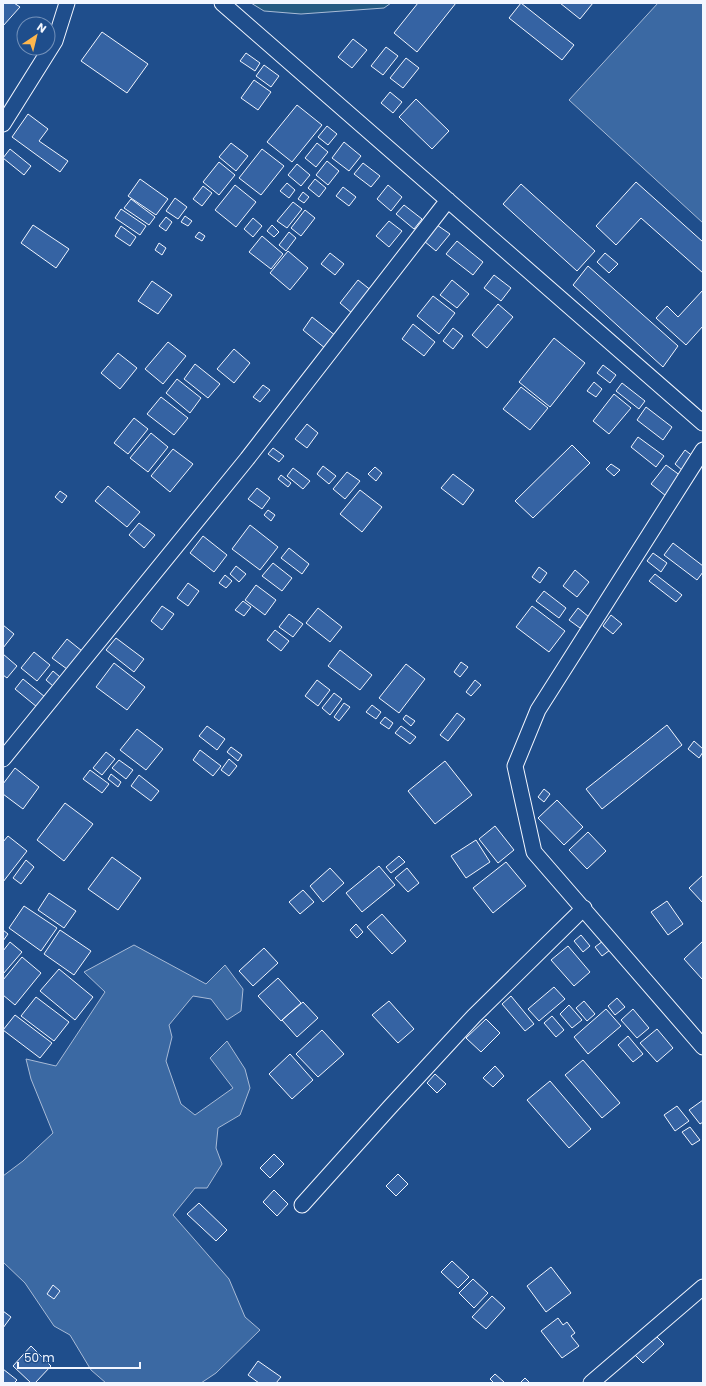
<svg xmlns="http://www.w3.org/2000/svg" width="706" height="1386" viewBox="0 0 706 1386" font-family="Poppins,sans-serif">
  <rect width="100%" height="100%" fill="#1f4e8c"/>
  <path fill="#245a82" stroke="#a8bbd7" d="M251,3H391L384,8L301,14L264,11Z"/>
  <path fill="#3b69a3" stroke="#a8bbd7" d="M658,3H703V223L569,100Z
    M134,945L206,984L225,965L243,989L241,1011L227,1020L211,999L193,996L169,1025L172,1037L166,1061L181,1104L195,1115L233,1088L210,1058L227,1041L245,1069L250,1088L240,1115L218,1128L216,1148L222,1164L207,1188H195L173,1215L229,1279L245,1317L260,1330L216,1373L201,1383H106L91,1370L70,1335L54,1326L25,1283L3,1262V1176L23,1161L53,1133L31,1079L26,1059L56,1066L105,992L84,972Z"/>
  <path fill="#3563a3" stroke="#f2f6ff" d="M3,3H14L20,7L3,26Z
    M418,3H456L417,52L394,33Z
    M521,3L574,45L562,60L509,18Z
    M560,3H593L580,19Z
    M102,32L148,64L127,93L81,61Z
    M353,39L367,50L352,68L338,57Z
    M386,47L398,56L383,75L371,66Z
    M246,53L260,63L255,71L240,61Z
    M406,58L419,68L403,88L390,78Z
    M264,65L279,76L271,87L256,76Z
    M254,80L271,92L258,110L241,98Z
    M390,92L402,102L393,113L381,103Z
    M416,99L449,131L432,149L399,117Z
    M297,105L322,125L292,162L267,142Z
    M28,114L48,129L39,141L68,161L60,172L12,137Z
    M327,126L337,134L328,145L318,137Z
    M344,142L361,156L349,171L332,158Z
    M231,143L248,156L236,171L219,157Z
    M317,143L328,152L316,167L305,158Z
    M10,149L31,166L24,175L3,158Z
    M262,149L284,166L261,195L239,178Z
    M327,161L339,171L328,185L316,175Z
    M219,162L235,175L219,195L203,182Z
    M363,163L380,176L371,187L354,174Z
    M297,164L310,175L301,186L288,175Z
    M140,179L168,199L156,215L128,196Z
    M315,179L326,188L319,197L308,188Z
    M636,182L703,242V273L641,218L616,245L596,226Z
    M287,183L295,190L289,198L280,191Z
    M521,184L595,251L577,271L503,204Z
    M235,185L256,202L236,227L215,210Z
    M388,185L402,197L391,211L377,199Z
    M203,186L212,193L202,206L193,199Z
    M343,187L356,197L349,206L336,196Z
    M303,192L309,197L304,203L298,199Z
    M175,198L187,207L178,219L166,211Z
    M131,199L155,217L149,225L124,208Z
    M293,202L302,209L287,228L277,221Z
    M404,205L422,219L414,229L396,214Z
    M121,209L146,226L140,235L115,218Z
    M305,210L315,218L301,236L291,228Z
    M185,216L192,221L188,226L181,222Z
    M166,217L172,222L166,231L159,226Z
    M253,218L262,226L253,237L244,229Z
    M389,221L402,231L389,247L376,236Z
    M33,225L69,249L56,268L21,243Z
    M272,225L279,232L274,237L267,231Z
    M437,225L450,234L436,251L424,241Z
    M121,226L136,237L130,246L115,236Z
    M199,232L205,236L202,241L195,237Z
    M289,232L296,238L286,251L279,245Z
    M262,236L283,254L271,269L249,252Z
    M457,241L483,262L473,275L446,254Z
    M159,243L166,248L162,255L155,250Z
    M288,251L308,268L290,290L270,273Z
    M330,253L344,264L335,275L321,264Z
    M605,253L618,264L609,273L597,262Z
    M588,266L678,346L663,367L573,285Z
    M494,275L511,288L501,301L484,288Z
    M358,280L372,291L353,314L340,303Z
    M452,280L469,294L457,308L440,295Z
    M152,281L172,295L158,314L138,301Z
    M703,290V326L686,345L656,318L667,306L678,317Z
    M433,296L455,313L439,334L417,316Z
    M498,304L513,317L487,348L472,335Z
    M312,317L336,336L326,349L303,330Z
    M413,324L435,342L424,356L402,339Z
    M453,328L463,336L453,349L443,341Z
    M554,338L585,363L550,407L519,382Z
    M168,342L186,356L163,384L145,369Z
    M234,349L250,363L234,383L217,369Z
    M118,353L137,368L120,389L101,373Z
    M195,364L220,384L208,398L184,379Z
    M603,365L616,375L610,383L597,373Z
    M177,379L201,398L190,413L166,393Z
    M594,382L602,389L596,397L587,391Z
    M622,383L645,401L639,409L616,391Z
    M263,385L270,390L260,402L253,397Z
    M521,387L548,408L530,430L503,409Z
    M614,394L631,408L609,434L593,421Z
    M161,397L188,418L174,435L147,414Z
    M646,407L672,427L663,440L637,420Z
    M134,418L148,429L128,454L114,443Z
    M307,424L318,433L307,448L295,439Z
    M151,433L168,447L148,472L130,458Z
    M638,437L664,456L656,467L631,447Z
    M572,445L590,463L533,518L515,501Z
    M273,448L284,456L279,462L268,454Z
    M173,449L193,464L170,492L151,476Z
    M685,450L694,457L683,471L675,464Z
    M611,464L620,470L614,476L606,469Z
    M666,465L681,476L666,496L651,484Z
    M323,466L336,476L329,484L317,474Z
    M375,467L382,473L376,481L368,474Z
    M293,468L310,481L303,489L287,476Z
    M347,472L360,481L345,499L333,489Z
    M453,474L474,490L463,505L441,488Z
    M281,475L291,483L288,487L278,479Z
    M108,486L140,512L127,527L95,501Z
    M257,488L270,498L262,509L248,499Z
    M360,490L382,507L362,532L340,514Z
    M60,491L67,496L62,503L55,497Z
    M268,510L275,515L271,521L264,515Z
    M139,523L155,535L144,548L129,535Z
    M250,525L278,547L260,570L232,549Z
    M203,536L227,555L214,572L190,553Z
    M673,543L703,566V572L697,580L664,555Z
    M289,548L309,564L302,574L281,558Z
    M653,553L667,563L661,572L647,561Z
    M273,563L292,578L282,591L262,576Z
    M236,566L246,574L239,582L230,574Z
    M539,567L547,573L540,583L532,577Z
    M575,570L589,582L577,597L563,586Z
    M655,574L682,595L676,602L649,581Z
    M225,575L232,581L226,588L219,583Z
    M188,583L199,591L188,606L177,598Z
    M256,585L276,600L265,615L245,600Z
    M544,591L566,608L559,618L536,601Z
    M243,601L251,607L244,616L235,610Z
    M162,606L174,614L162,630L151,621Z
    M532,606L565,631L549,652L516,627Z
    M318,608L342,627L330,642L306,623Z
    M578,608L589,617L580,628L569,620Z
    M289,614L303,624L293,637L279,627Z
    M611,615L622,624L613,634L603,626Z
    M3,625L14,634L3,648Z
    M275,630L289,641L281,651L267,640Z
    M116,638L144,659L134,672L106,650Z
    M67,639L82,651L67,669L52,658Z
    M340,650L372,675L360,690L328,666Z
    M34,652L50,665L37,681L21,668Z
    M3,654L17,666L7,678L3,675Z
    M461,662L468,667L460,677L454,672Z
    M114,663L145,687L127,710L96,687Z
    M406,664L425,679L399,713L379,698Z
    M53,671L60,677L53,686L46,680Z
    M23,679L45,697L37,707L15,689Z
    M317,680L330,690L318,706L305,696Z
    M475,680L481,685L471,696L466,692Z
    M334,693L342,699L330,715L322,708Z
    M344,703L350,707L339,721L334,717Z
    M372,705L381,712L376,719L366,712Z
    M457,713L465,719L448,741L440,735Z
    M406,715L415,721L411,726L403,719Z
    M385,717L393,723L389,729L380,723Z
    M667,725L682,745L602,809L586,789Z
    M207,726L225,739L217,750L199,736Z
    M401,726L416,737L410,744L395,733Z
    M137,729L163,749L146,770L120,750Z
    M694,741L703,749V752L699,758L688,749Z
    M231,747L242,755L238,761L227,752Z
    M200,750L221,766L213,776L193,760Z
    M106,752L115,759L102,775L93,768Z
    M229,759L237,766L229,776L221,770Z
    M119,760L133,770L126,779L112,768Z
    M445,761L472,795L435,824L408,791Z
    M15,768L39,787L23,809L3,794V784Z
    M90,770L109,784L102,793L83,779Z
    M111,774L121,782L118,787L108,779Z
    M139,775L159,791L151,801L131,786Z
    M544,789L550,794L544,802L538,797Z
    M557,800L583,827L564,845L538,818Z
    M65,803L93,824L64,861L37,840Z
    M495,826L514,850L498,863L479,839Z
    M588,832L606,851L587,869L569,850Z
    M8,836L27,851L3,882V842Z
    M476,840L490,862L466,878L451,856Z
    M399,856L405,862L391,873L386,867Z
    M112,857L141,878L118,910L88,889Z
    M26,860L34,867L21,884L13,878Z
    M506,862L526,886L493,913L473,888Z
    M379,866L395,885L362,912L346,893Z
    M330,868L344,883L323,902L310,886Z
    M407,868L419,883L408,892L395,878Z
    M703,875V903L689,888Z
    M303,890L314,902L300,914L289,902Z
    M49,893L76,911L64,928L38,910Z
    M667,901L683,924L668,935L651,912Z
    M24,906L57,928L41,951L9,928Z
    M382,914L406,941L392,954L367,927Z
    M356,924L363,932L357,938L350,930Z
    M3,930L8,934L3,941Z
    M60,930L91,951L74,975L44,954Z
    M581,935L590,946L583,952L574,941Z
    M603,941L610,950L602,956L595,947Z
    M703,941V978L702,979L684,959Z
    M10,942L22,952L3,974V951Z
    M568,946L590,972L574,986L551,960Z
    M264,948L278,963L253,986L239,971Z
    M22,957L41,973L15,1005L3,995V980Z
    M59,969L93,997L75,1020L40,991Z
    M278,978L301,1003L281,1021L258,996Z
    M554,987L565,999L539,1021L528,1009Z
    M511,996L534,1024L525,1031L502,1004Z
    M36,997L69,1022L54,1041L21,1016Z
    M617,998L625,1007L615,1015L608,1006Z
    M389,1001L414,1029L398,1043L372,1015Z
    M584,1001L595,1014L587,1021L576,1008Z
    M303,1002L318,1018L297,1037L282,1020Z
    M569,1005L582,1020L572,1028L560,1014Z
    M606,1009L621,1026L588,1054L574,1037Z
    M633,1009L649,1028L637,1038L621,1020Z
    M15,1015L52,1043L40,1058L3,1030Z
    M552,1016L564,1030L556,1037L544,1023Z
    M486,1019L500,1033L481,1052L466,1038Z
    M657,1029L673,1048L657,1062L640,1043Z
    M322,1030L344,1054L318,1077L296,1054Z
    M628,1036L643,1054L633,1062L618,1045Z
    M290,1054L313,1080L292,1099L269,1074Z
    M583,1060L620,1103L602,1118L565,1075Z
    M495,1066L504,1076L493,1087L483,1078Z
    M435,1074L446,1084L437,1093L427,1083Z
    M550,1081L591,1129L569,1148L527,1100Z
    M703,1100V1122L700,1124L689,1110Z
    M677,1106L689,1121L675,1131L664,1115Z
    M690,1127L700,1140L692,1145L682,1132Z
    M274,1154L284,1164L270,1178L260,1168Z
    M398,1174L408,1184L396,1196L386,1186Z
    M274,1190L288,1204L277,1216L263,1202Z
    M199,1203L227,1230L216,1241L187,1214Z
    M452,1261L469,1277L458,1288L441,1272Z
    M551,1267L571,1293L546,1312L527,1286Z
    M473,1279L488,1293L474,1308L459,1293Z
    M53,1285L60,1291L54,1299L47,1294Z
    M492,1296L505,1308L486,1329L472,1317Z
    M3,1311L11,1317L3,1328Z
    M558,1318L563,1325L567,1322L575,1333L571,1336L579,1346L562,1358L541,1331Z
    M655,1335L664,1344L643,1363L634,1354Z
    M31,1346L51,1366L35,1383H31L13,1366Z
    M258,1361L281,1377L276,1383H259L248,1375Z
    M3,1369L17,1380L14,1383H3Z
    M495,1374L504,1382L503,1383H494L490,1379Z
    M525,1378L530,1383H520Z"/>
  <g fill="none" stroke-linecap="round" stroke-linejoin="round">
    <g stroke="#f2f6ff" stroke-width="17">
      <path id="street" d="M222,3L703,423
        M3,124L55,41L67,3
        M703,450L538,710L515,766L534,852L703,1047
        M3,759L247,459L448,200
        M302,1205L390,1107L474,1016L584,908
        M591,1383L703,1287"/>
    </g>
    <use href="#street" stroke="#1f4e8c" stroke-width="15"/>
  </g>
  <rect width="706" height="1386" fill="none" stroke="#f2f6ff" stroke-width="8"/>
  <g transform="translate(36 36) rotate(35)"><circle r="19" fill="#1f4e8c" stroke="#7391ba"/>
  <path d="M0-3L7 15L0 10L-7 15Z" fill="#ffb74d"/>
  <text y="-6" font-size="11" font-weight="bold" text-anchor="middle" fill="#f2f6ff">N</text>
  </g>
  <path d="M18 1362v6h122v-6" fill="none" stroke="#f2f6ff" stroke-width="2"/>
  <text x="24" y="1362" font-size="12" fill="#f2f6ff" stroke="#1f4e8c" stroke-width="3" paint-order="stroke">50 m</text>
</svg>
